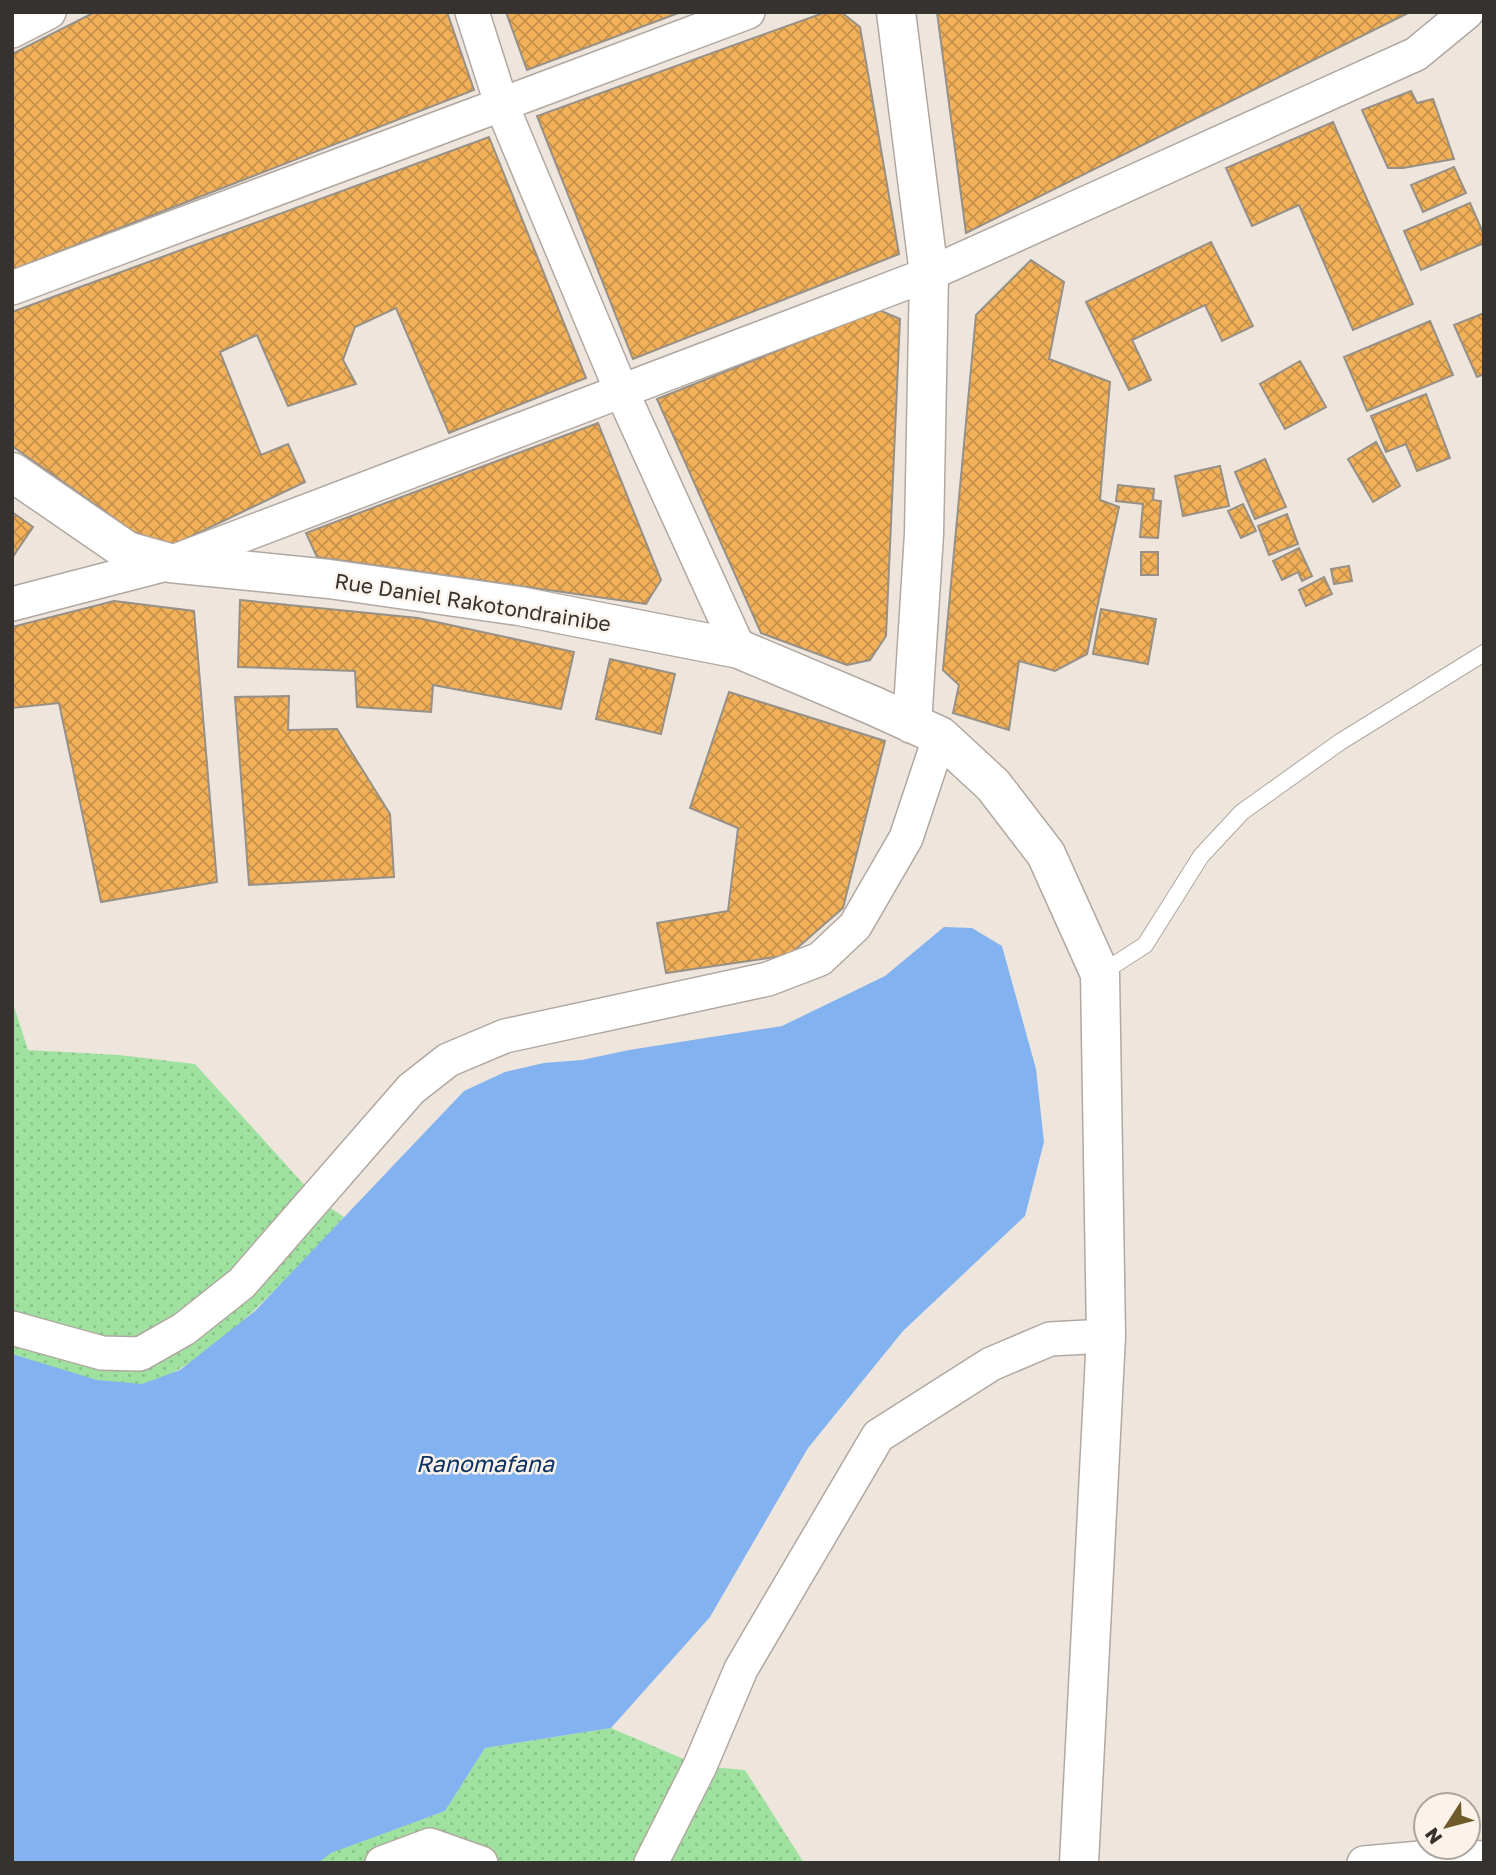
<svg xmlns="http://www.w3.org/2000/svg" width="1496" height="1875" viewBox="0 0 1496 1875" font-family="'Golos Text',sans-serif">
  <defs>
    <pattern id="grass-dots" width="8" height="8" patternUnits="userSpaceOnUse" patternTransform="scale(1.75)"><rect width="8" height="8" fill="#9fe29f"/><path d="M2 2h.1M6 6h.1" fill="none" stroke="#8ac289" stroke-width="1.8" stroke-linecap="round"/></pattern>
    <pattern id="building-cross-hatch" width="8" height="8" patternUnits="userSpaceOnUse" patternTransform="scale(1.75)"><rect width="8" height="8" fill="#f2b159"/><path d="M0 0l8 8M0 8l8-8" fill="none" stroke="#c5914a"/></pattern>
  </defs>
  <rect width="100%" height="100%" fill="#eee5dd"/>
  <path fill="url(#grass-dots)" d="M12,1000L28,1050L119,1055L195,1064L316,1198L344,1217C304,1261 200,1377 141,1384C105,1388 48,1365 12,1354Z
    M611,1728L700,1766L745,1770L804,1863H318L330,1853L445,1811L485,1748Z"/>
  <path fill="#83b2f0" d="M944,927L972,928L1002,946L1036,1069L1044,1142L1025,1216L903,1331L808,1448L710,1617L611,1728L485,1748L445,1811L331,1853L318,1863H12V1354L97,1380L142,1384L180,1370L255,1311L464,1091L505,1072L544,1063L582,1060L629,1050L782,1026L885,976Z"/>
  <path fill="url(#building-cross-hatch)" stroke="#979087" stroke-width="2" d="M95,12H447L474,90L12,270V54Z
    M506,12H681L527,70Z
    M826,12H841L860,27L899,254L633,359L537,116Z
    M937,12H1410L966,233Z
    M1411,91L1417,103L1433,99L1454,159L1403,168H1388L1362,110Z
    M1333,122L1413,304L1353,330L1299,205L1252,226L1226,168Z
    M489,137L586,378L449,433L396,308L355,327L343,360L356,384L288,406L257,335L220,352L261,455L288,444L305,482L171,546L134,532L12,446V312Z
    M1454,167L1466,193L1423,212L1411,185Z
    M1470,203L1484,235V243L1421,270L1404,231Z
    M1211,242L1253,326L1222,341L1205,305L1132,340L1151,380L1129,390L1086,302Z
    M1031,260L1064,282L1049,359L1110,382L1100,500L1119,507L1087,654L1055,671L1019,661L1009,730L953,713L959,685L943,670L976,315Z
    M879,310L900,319L886,636L870,660L847,665L761,633L657,399Z
    M1484,313V374L1477,377L1454,325Z
    M1430,321L1453,375L1367,411L1344,357Z
    M1300,361L1326,407L1285,429L1260,384Z
    M1426,394L1450,458L1417,471L1406,444L1386,452L1371,416Z
    M598,423L661,580L646,604L317,557L306,533Z
    M1376,442L1400,486L1373,502L1348,459Z
    M1265,459L1286,507L1255,519L1235,472Z
    M1220,466L1229,506L1183,516L1175,476Z
    M1118,485L1154,489L1153,500L1161,501L1158,538L1140,537L1143,504L1116,501Z
    M1243,504L1256,531L1241,538L1228,511Z
    M12,512L33,527L12,558Z
    M1287,514L1298,544L1269,555L1258,526Z
    M1299,548L1312,576L1302,581L1298,572L1282,580L1273,561Z
    M1141,552H1158V575H1141Z
    M1349,566L1352,581L1334,584L1331,569Z
    M1324,577L1332,594L1306,606L1299,590Z
    M240,600L418,618L574,652L561,709L433,685L431,712L357,707L355,671L238,667Z
    M114,601L194,611L217,882L101,902L59,703L12,708V627Z
    M1101,609L1156,619L1148,664L1093,654Z
    M610,659L675,674L661,734L596,719Z
    M729,692L885,741L843,908L789,955L666,973L657,923L728,911L738,828L690,808Z
    M289,696L288,730L337,729L390,814L394,877L249,885L235,697Z"/>
  <g fill="none" stroke-linecap="round" stroke-linejoin="round">
    <g stroke="#b1a8a1" stroke-width="18">
      <path id="lane" d="M1100,974L1145,945L1201,856L1242,812L1340,742L1484,653"/>
    </g>
    <g stroke="#b1a8a1" stroke-width="36">
      <path id="street" d="M472,12L502,106L621,390L739,649
        M12,31L49,12
        M12,288L748,12
        M12,604L170,563L929,274L1416,54L1467,12
        M12,1328L102,1353L140,1354L184,1329L242,1283L411,1089L448,1060L505,1036L768,979L820,959L855,926L906,838L940,736
        M382,1863L430,1845L481,1863
        M651,1863L700,1766L741,1669L878,1436L991,1364L1050,1339L1106,1336
        M1364,1863L1443,1856L1484,1858"/>
    </g>
    <g stroke="#b1a8a1" stroke-width="41">
      <path id="secondary" d="M896,12L929,274L924,534L912,724
        M12,472L127,551L170,563L329,579L519,606L739,649L874,706L940,736L993,785L1046,854L1100,974L1106,1336L1079,1863"/>
    </g>
    <use href="#lane" stroke="#fff" stroke-width="16"/>
    <use href="#street" stroke="#fff" stroke-width="33"/>
    <use href="#secondary" stroke="#fff" stroke-width="38"/>
  </g>
  <g text-anchor="middle" dominant-baseline="central" stroke-width="5" stroke-linejoin="round" paint-order="stroke">
    <g font-size="21" fill="#35322f" stroke="#fbf2ea">
      <text transform="translate(473 602) rotate(9)">Rue Daniel Rakotondrainibe</text>
    </g>
    <g font-size="23" font-style="italic" fill="#0c3363" stroke="#fbf2ea">
      <text x="485" y="1463">Ranomafana</text>
    </g>
  </g>
  <rect width="1496" height="1875" fill="none" stroke="#35322f" stroke-width="28"/>
  <g transform="translate(1447 1826) rotate(234)"><circle r="33" fill="#fbf2ea" stroke="#aca59f" stroke-width="2"/>
  <path d="M0-5L12 26L0 18L-12 26Z" fill="#6f5b2a"/>
  <text y="-10" font-size="19" font-weight="bold" text-anchor="middle" fill="#35322f">N</text>
  </g>
</svg>
